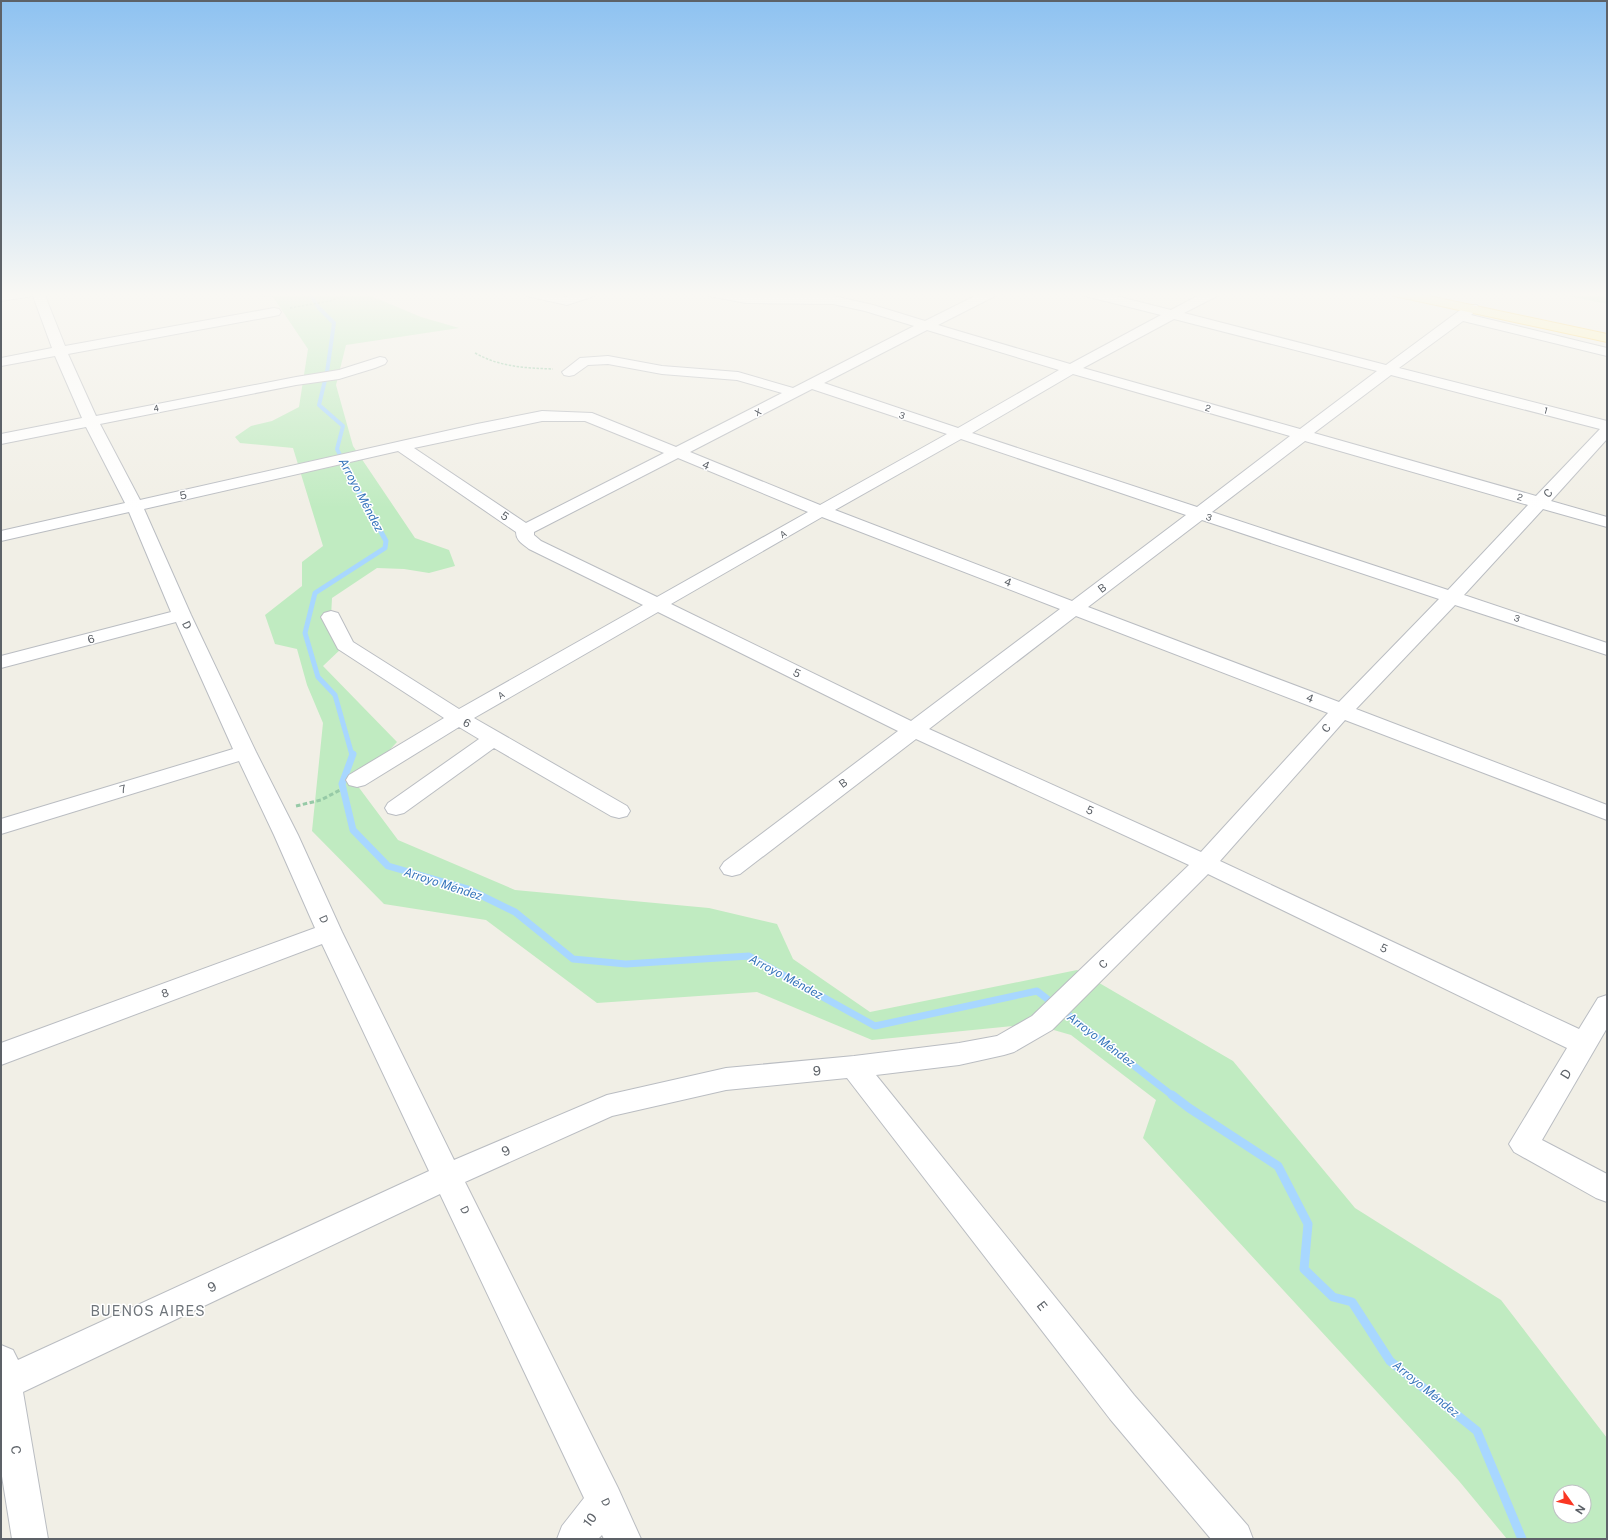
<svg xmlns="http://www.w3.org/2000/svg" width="1608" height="1540" viewBox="0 0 1608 1540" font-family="'Public Sans',sans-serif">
  <rect width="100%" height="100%" fill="#f1efe6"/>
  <path fill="#c0ebc1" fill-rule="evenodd" d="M213,293H364L421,317L459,328L346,345L336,385L353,446L415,538L449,550L455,566L429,573L404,569L377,568L332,598L331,617L343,647L323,666L397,742L357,785L398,840L515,890L709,908L777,924L793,959L870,1012L1077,970L1233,1061L1355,1208L1501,1300L1607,1438V1539H1507L1459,1481L1143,1138L1156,1100L1071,1035L1033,1024L872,1040L757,992L597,1003L486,920L384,904L312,831L323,723L307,685L297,649L275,644L265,615L302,586V562L323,546L293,448L240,443L235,437L251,426L272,421L299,407L308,349L273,297ZM1560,1492H1584V1516H1560Z
    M1554,293H1607V304Z"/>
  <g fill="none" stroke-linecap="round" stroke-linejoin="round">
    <path stroke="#a8d7ff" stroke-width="4" d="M309,293L319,308L334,323L327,372L319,405L343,426L337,449L359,493"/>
    <path stroke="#a8d7ff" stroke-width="5" d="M352,755L335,695L318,677L305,633L315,593L385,548L386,541L359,492"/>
    <path stroke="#a8d7ff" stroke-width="7" d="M353,754L342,784L353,830L388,866L468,889L515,912L573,959L626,964L749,956L875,1026L1037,991L1055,1005
      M1062,1010L1173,1096"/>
    <path stroke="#a8d7ff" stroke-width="9" d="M1172,1095L1189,1108L1278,1166L1308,1224L1304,1269L1333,1297L1352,1302L1390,1361L1477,1431L1522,1539"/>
    <g stroke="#babdc2" stroke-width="2">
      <path id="minor" d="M1,293H44L65,346L274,308L279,309L281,312L279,315L274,316L68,354L96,416L296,377L339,370L380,357L385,358L387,361L385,364L375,368L339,379L296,385L100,424L140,500L477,424L542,411L592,413L676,447L782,393L737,380L662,374L608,364L588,365L574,375L569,376L564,375L562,372L580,358L608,356L662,366L738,372L793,388L914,326L865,311L833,304L746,303L709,296L708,293H732L746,295L833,296L873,305L925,321L981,293H996L995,296L938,325L1070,364L1161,315L1085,296L1084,293H1104L1171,310L1203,293H1218L1217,296L1184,313L1386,365L1467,305H1477L1479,308L1471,315L1607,348V356L1463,321L1399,368L1607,421V439L1551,501L1607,517V527L1543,509L1464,595L1607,643V655L1455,605L1356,709L1607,805V820L1345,720L1220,861L1579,1029L1598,998L1607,995V1028L1542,1140L1607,1174V1202L1596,1198L1514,1152L1509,1144L1567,1048L1208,874L1052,1030L1014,1052L1004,1055L959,1065L876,1075L1134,1395L1248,1526L1253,1539H1211L1110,1419L847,1078L726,1090L612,1116L465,1182L618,1488L641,1539H604L602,1535L598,1539H557L562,1526L584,1498L440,1194L23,1392L48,1539H12L1,1470V1345L13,1350L18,1360L429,1171L322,944L1,1065V1043L315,928L274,835L239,761L1,834V819L233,749L176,622L1,668V656L171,612L129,512L1,541V531L125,503L86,427L1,444V434L82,418L55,356L1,366V358L52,348L33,296L1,301ZM1174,319L1377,371L1300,429L1083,368ZM927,330L1059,370L958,428L824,383ZM1073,374L1290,436L1197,507L972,433ZM1391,375L1600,429L1536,496L1314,433ZM812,389L947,434L820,505L690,452ZM542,421H585L664,453L526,523L414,448ZM961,439L1186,515L1072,601L835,510ZM1305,441L1528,505L1448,590L1212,512ZM398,451L516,532C516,541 523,544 529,549L643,605L459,709L353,642L338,613L331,611L324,613L321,617L338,649L444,718L349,775L346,780L349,785L357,787L365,785L459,727L479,739L388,803L385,808L388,813L396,815L404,813L494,748L611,816L619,818L627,816L630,811L627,806L474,718L658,612L898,731L724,862L720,868L724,874L732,876L740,874L916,739L1189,865L1032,1016L997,1036L959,1043L854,1056L726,1068L607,1095L454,1160L342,932L298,835L256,752L191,615L144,509ZM678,458L808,512L657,597L541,541L534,535V532ZM822,517L1060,609L911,721L671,604ZM1202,520L1439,599L1339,702L1088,607ZM1076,616L1328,713L1201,852L929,729Z
        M526,293H547L566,297L578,293H595L594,296L567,305L527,296Z"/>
    </g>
    <g stroke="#ffd151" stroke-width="2">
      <path id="major" d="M1393,293H1415L1607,334V342L1399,297L1394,296Z"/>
    </g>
    <path stroke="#97caa7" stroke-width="1.5" stroke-dasharray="2.5 1.5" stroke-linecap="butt" d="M290,308L330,301L351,293
      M475,353C500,367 525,368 553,369"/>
    <path stroke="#97caa7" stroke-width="3" stroke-dasharray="4.5 2.5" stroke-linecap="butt" d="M296,806L321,800L340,790"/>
    <use href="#minor" fill="#fff" fill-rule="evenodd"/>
    <use href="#major" fill="#fff3ad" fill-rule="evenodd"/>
  </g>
  <linearGradient id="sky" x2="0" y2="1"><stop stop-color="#8ec2f1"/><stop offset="0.58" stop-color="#f9f8f4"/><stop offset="1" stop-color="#f9f8f4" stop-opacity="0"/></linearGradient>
  <rect width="1608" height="508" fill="url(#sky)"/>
  <g text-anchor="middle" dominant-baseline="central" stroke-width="3" stroke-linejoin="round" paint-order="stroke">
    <g font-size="9" fill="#5d6268" stroke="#fff">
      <text transform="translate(156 408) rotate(-11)">4</text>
      <text transform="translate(1208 408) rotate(16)">2</text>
      <text transform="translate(1546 410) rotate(15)">1</text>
      <text transform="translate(758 412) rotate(-27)">X</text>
      <text transform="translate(902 415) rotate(19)">3</text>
      <text transform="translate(1520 497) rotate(16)">2</text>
      <text transform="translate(1209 517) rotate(18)">3</text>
      <text transform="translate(783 534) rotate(-30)">A</text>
      <text transform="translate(1517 618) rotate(18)">3</text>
      <text transform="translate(501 695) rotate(-30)">A</text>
    </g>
    <g font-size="11" fill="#5d6268" stroke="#fff">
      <text transform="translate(706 465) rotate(22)">4</text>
      <text transform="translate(1548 493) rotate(-47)">C</text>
      <text transform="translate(183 495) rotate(-12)">5</text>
      <text transform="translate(505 516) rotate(34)">5</text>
      <text transform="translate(1008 582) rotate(21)">4</text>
      <text transform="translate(1102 588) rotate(-37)">B</text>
      <text transform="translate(187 625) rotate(65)">D</text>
      <text transform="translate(91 639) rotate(-15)">6</text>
      <text transform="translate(797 673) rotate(26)">5</text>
      <text transform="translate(1310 698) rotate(21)">4</text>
      <text transform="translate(467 723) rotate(29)">6</text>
      <text transform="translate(1326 728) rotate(-48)">C</text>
      <text transform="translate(843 783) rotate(-37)">B</text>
      <text transform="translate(123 789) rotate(-17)">7</text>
      <text transform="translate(1090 810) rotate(25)">5</text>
      <text transform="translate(324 919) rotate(66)">D</text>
      <text transform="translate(1384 948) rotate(25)">5</text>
      <text transform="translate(1103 964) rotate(-45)">C</text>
      <text transform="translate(165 993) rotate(-20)">8</text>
      <text transform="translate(465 1210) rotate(64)">D</text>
      <text transform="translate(606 1502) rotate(65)">D</text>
    </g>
    <g font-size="12" font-style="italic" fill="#3977bc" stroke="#fff">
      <text transform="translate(361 495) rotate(62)">Arroyo Méndez</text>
      <text transform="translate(443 884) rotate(18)">Arroyo Méndez</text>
      <text transform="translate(786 977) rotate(28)">Arroyo Méndez</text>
      <text transform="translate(1101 1040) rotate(37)">Arroyo Méndez</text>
      <text transform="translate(1426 1389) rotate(39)">Arroyo Méndez</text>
    </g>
    <g font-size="13" fill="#5d6268" stroke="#fff">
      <text transform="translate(817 1071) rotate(-5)">9</text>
      <text transform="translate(1566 1074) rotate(-59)">D</text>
      <text transform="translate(506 1151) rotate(-24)">9</text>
      <text transform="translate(212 1287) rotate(-25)">9</text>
      <text transform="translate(1042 1306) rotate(52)">E</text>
      <text transform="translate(16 1450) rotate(81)">C</text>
      <text transform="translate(590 1520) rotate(-52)">10</text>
    </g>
    <g font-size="14" letter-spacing="1" fill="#6e747a" stroke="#fff">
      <text x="148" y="1311">BUENOS AIRES</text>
    </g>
  </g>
  <rect width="1608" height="1540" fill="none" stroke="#5d6268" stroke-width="4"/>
  <g transform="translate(1572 1504) rotate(123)"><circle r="19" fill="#ffffff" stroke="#bec0c3"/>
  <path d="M0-3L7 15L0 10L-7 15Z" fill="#fa3723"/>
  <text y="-6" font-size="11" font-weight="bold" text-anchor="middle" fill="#5d6268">N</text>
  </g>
</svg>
